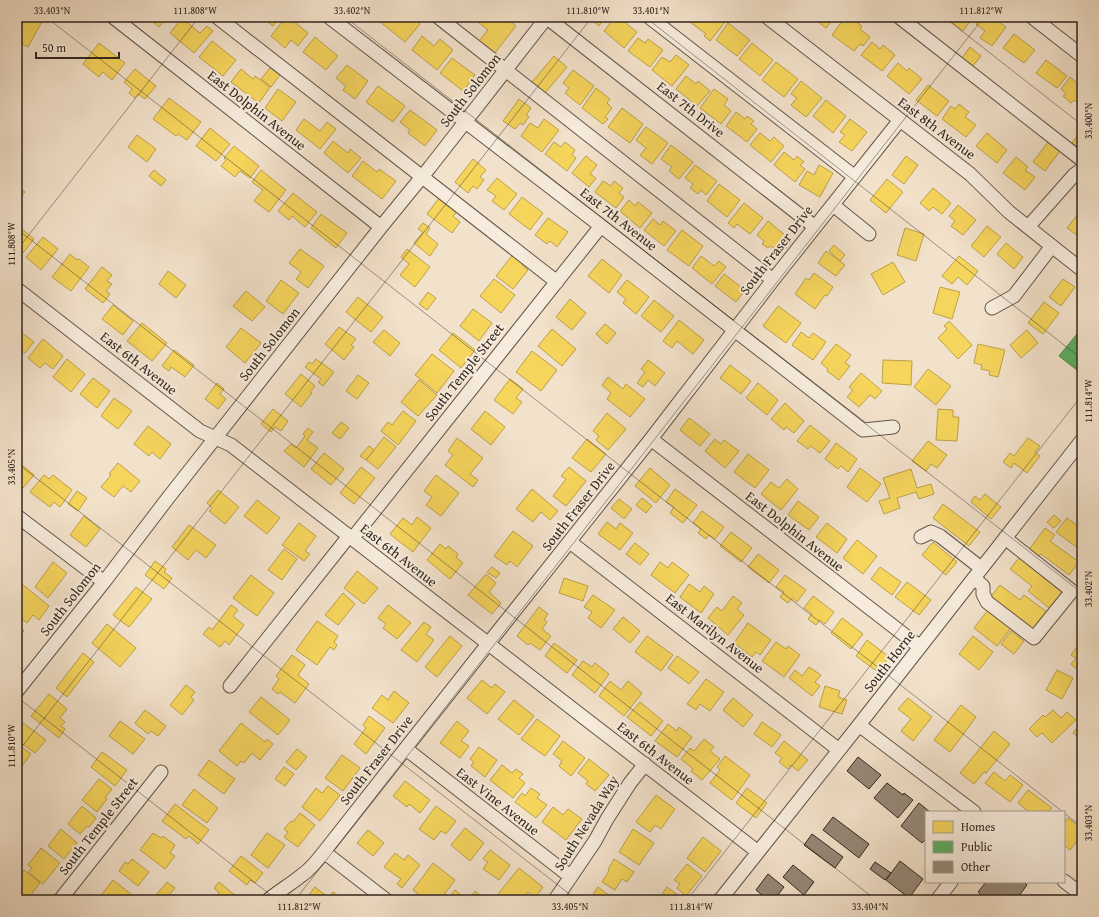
<svg xmlns="http://www.w3.org/2000/svg" width="1099" height="917" viewBox="0 0 1099 917" font-family="'Gentium Book Plus',serif">
  <rect width="100%" height="100%" fill="#f3e2cb"/>
  <filter id="stains"><feTurbulence type="fractalNoise" baseFrequency=".005" numOctaves="4"/><feColorMatrix values="0 0 0 0 .2 0 0 0 0 .09 0 0 0 0 .02 0 0 0 .5 -.17"/></filter>
  <radialGradient id="worn" r=".72"><stop offset=".6" stop-color="#630" stop-opacity="0"/><stop offset="1" stop-color="#630" stop-opacity=".3"/></radialGradient>
  <path fill="#f6d55c" stroke="#bba049" d="M17,17H26L30,19L31,17L44,18L28,47L17,41Z
    M147,17H167L159,27Z
    M261,17H280L273,26Z
    M286,17H288L308,33L298,46L291,40L285,48L271,36Z
    M382,17H411L420,24L405,42L379,21Z
    M482,17H498L506,23L509,20L516,26L494,54L478,42L488,30L478,22Z
    M588,17H605L599,26Z
    M615,17H618L637,32L624,48L604,31Z
    M694,17H719L725,22L710,41L704,36L706,34L690,22Z
    M812,17H835L826,28Z
    M845,17H850L862,26L860,29L870,37L863,46L860,44L854,51L832,35Z
    M952,17H973L963,31L950,21Z
    M981,17H992L1006,27L992,46L980,38L985,31L976,24Z
    M182,18L200,33L207,26L213,31L194,53L170,33Z
    M728,23L750,40L737,56L716,40Z
    M1014,34L1035,50L1024,63L1003,48Z
    M422,36L434,46L440,39L453,50L437,70L412,50Z
    M315,37L338,56L326,70L303,52Z
    M638,38L645,43L648,39L663,50L650,67L628,51Z
    M212,41L236,60L223,76L199,57Z
    M872,42L880,49L883,45L895,55L882,71L861,55Z
    M99,43L125,63L112,80L103,72L99,77L83,64Z
    M752,43L773,60L760,76L739,59Z
    M970,47L981,56L972,67L962,58Z
    M676,55L689,65L672,86L652,70L662,57L670,62Z
    M554,56L567,67L545,93L532,82Z
    M452,58L475,75L463,91L440,73Z
    M1046,60L1067,76L1057,88L1036,73Z
    M776,62L798,79L784,97L762,80Z
    M898,63L907,71L909,68L922,79L909,94L887,76Z
    M347,65L368,81L355,99L343,90L346,86L336,78Z
    M270,68L280,75L271,87L261,79Z
    M135,69L156,86L145,99L138,94L135,98L129,93L132,89L124,82Z
    M241,69L253,79L255,76L270,87L259,103L231,82Z
    M573,70L594,86L580,105L565,93L569,88L563,83Z
    M686,76L696,84L698,81L710,91L697,106L676,89Z
    M1070,77L1082,87V106L1074,100L1071,103L1063,96L1066,94L1061,89Z
    M801,81L822,98L806,117L791,105L797,98L791,94Z
    M928,85L949,101L937,116L916,100Z
    M378,86L405,106L393,122L366,102Z
    M596,88L610,99L607,103L612,108L605,117L608,119L603,124L582,108Z
    M278,89L296,102L282,121L265,108Z
    M714,89L728,99L724,105L731,111L721,124L700,108Z
    M169,98L201,122L187,140L178,134L176,136L153,119Z
    M519,99L531,108L526,115L529,117L523,125L520,123L515,129L503,121Z
    M826,100L846,116L833,133L813,116Z
    M959,104L969,112L965,117L976,125L966,137L942,119L951,106L955,109Z
    M622,108L643,124L630,143L608,127Z
    M410,110L437,130L425,146L408,133L410,130L400,122Z
    M736,112L745,119L747,116L754,121L751,124L757,129L747,142L726,126Z
    M304,119L320,131L327,122L336,129L320,149L296,130Z
    M544,119L559,130L542,152L521,136L530,123L538,128Z
    M850,119L867,132L852,151L839,142L845,135L840,132Z
    M646,127L668,143L652,164L640,155L646,148L636,140Z
    M210,128L230,144L216,161L196,146Z
    M760,133L770,141L774,137L784,146L771,162L750,145Z
    M987,133L1007,150L997,163L976,146Z
    M137,135L156,149L147,162L128,147Z
    M1078,135L1082,139V151L1072,143Z
    M333,141L348,153L350,149L361,158L348,173L324,153Z
    M554,142L561,147L565,142L575,150L572,155L576,158L567,171L545,154Z
    M1048,142L1060,151L1045,171L1033,162Z
    M671,145L693,162L679,179L669,171L672,167L661,159Z
    M234,146L259,166L250,178L240,171L235,177L221,166L226,160L224,158Z
    M784,152L794,160L797,156L804,162L800,165L805,169L795,182L774,165Z
    M586,156L597,165L590,174L596,178L589,187L572,173Z
    M906,156L918,165L904,184L892,175Z
    M1016,157L1028,167L1025,170L1035,177L1025,190L1003,173Z
    M473,159L486,170L480,177L484,180L477,189L473,186L468,193L455,182Z
    M363,161L377,172L379,169L396,181L382,199L352,176Z
    M695,165L717,181L706,195L701,190L698,194L690,188L693,184L685,178Z
    M819,165L833,173L820,197L799,185L807,171L814,175Z
    M154,170L166,180L161,186L149,176Z
    M261,170L286,190L269,212L254,201L263,190L252,182Z
    M497,178L517,194L504,210L492,201L496,196L487,190Z
    M887,179L903,192L886,213L870,200Z
    M603,181L611,186L614,181L623,188L619,193L624,197L616,208L595,192Z
    M719,184L740,200L727,217L707,201Z
    M17,185L25,192L17,201Z
    M933,188L951,203L942,214L933,207L929,211L920,203Z
    M293,193L317,212L305,227L292,216L289,220L278,211Z
    M522,197L543,213L530,230L509,214Z
    M439,198L457,212L453,216L460,222L452,233L427,214Z
    M629,200L635,206L638,202L652,213L640,228L620,211Z
    M744,203L763,218L750,234L737,224L734,228L728,223Z
    M958,205L976,220L963,235L951,226L955,221L949,216Z
    M1082,209V237L1081,238L1067,228Z
    M321,214L347,233L336,248L311,228Z
    M548,218L568,232L557,247L550,241L547,244L535,235Z
    M653,219L660,225L663,221L676,231L664,246L644,230Z
    M768,221L792,241L785,249L780,245L776,250L770,246L768,248L762,244L764,241L757,235Z
    M423,223L430,228L426,234L438,244L430,256L414,243L423,232L418,229Z
    M17,225L34,239L23,253L17,249Z
    M987,226L1001,237L984,257L971,246Z
    M905,228L924,234L916,261L897,255Z
    M682,230L703,246L689,266L667,250Z
    M43,237L58,249L41,270L26,257Z
    M1006,243L1023,257L1014,269L997,254Z
    M834,245L845,255L840,261L829,251Z
    M300,249L324,266L308,288L296,279L301,272L289,263Z
    M407,249L430,267L415,287L400,275L409,264L401,257Z
    M826,251L845,265L836,276L818,263Z
    M514,253L525,262L522,265L528,270L513,289L496,276Z
    M70,254L77,260L79,259L89,267L71,291L52,277Z
    M701,256L714,266L719,261L726,267L712,284L692,268Z
    M959,256L978,271L967,285L958,277L952,284L942,276Z
    M602,259L622,275L609,293L588,276Z
    M893,262L905,282L883,295L871,274Z
    M102,267L112,275L107,281L112,284L106,291L110,294L103,303L85,289Z
    M168,271L186,285L176,298L159,284Z
    M814,273L833,287L827,296L825,295L815,309L795,294L806,278L809,280Z
    M724,274L745,290L736,302L715,286Z
    M494,279L515,295L501,313L480,296Z
    M1063,279L1075,287L1061,306L1049,297Z
    M281,280L299,293L283,314L266,301Z
    M627,280L649,297L636,314L623,303L626,299L617,292Z
    M940,287L960,292L952,319L933,313Z
    M246,291L265,307L252,321L233,306Z
    M428,292L436,298L427,310L419,304Z
    M358,297L383,317L371,332L346,312Z
    M570,299L586,313L572,330L556,317Z
    M654,300L674,316L661,332L641,316Z
    M1044,302L1059,313L1043,334L1028,323Z
    M113,305L133,321L123,335L102,319Z
    M778,306L801,323L786,343L763,326Z
    M473,309L492,323L479,341L460,326Z
    M679,320L704,340L693,354L677,341L672,348L663,341Z
    M949,321L972,345L958,359L938,338L947,329L944,326Z
    M142,323L167,343L152,361L127,341Z
    M605,324L616,333L607,344L596,334Z
    M339,327L356,339L351,345L354,347L344,360L325,344Z
    M241,328L261,343L245,363L226,347Z
    M17,329L34,342L25,353L20,350L17,354Z
    M552,329L576,349L562,366L538,346Z
    M384,330L400,343L390,356L373,342Z
    M1027,330L1038,343L1021,358L1010,345Z
    M801,332L809,338L813,333L826,342L813,360L792,345Z
    M453,333L475,350L461,368L439,350Z
    M43,339L63,356L53,369L45,363L40,368L28,358Z
    M836,344L851,355L845,363L850,366L839,380L827,371L828,369L821,363Z
    M978,344L1005,350L998,377L989,375L990,371L981,369L982,365L974,363Z
    M174,350L194,365L185,377L171,367L169,371L162,366Z
    M532,351L557,370L541,391L516,372Z
    M432,354L454,371L437,393L415,375Z
    M67,359L85,374L71,392L53,377Z
    M316,359L334,372L323,386L318,382L321,379L305,367L309,362L312,364Z
    M648,360L665,373L655,386L648,380L643,387L637,383L645,372L641,369Z
    M883,360L912,361L911,385L882,383Z
    M730,365L751,381L741,394L720,378Z
    M928,369L951,386L936,405L914,387Z
    M861,373L882,391L875,399L870,395L859,407L847,397L853,390L849,387Z
    M301,374L315,386L310,392L312,393L301,407L285,394Z
    M358,375L369,383L357,399L346,391Z
    M608,377L623,389L626,384L645,399L630,417L607,399L611,393L602,385Z
    M93,378L110,391L97,408L80,394Z
    M510,379L523,389L516,398L522,402L513,414L494,400Z
    M419,380L437,395L418,416L401,402Z
    M217,383L224,389L220,394L226,399L218,409L205,399Z
    M758,383L778,400L767,415L746,398Z
    M114,398L132,411L118,429L101,416Z
    M785,403L804,421L794,433L786,427L784,430L771,419Z
    M273,409L288,421L281,431L275,427L271,432L261,424Z
    M938,409L953,410V417H959L957,441L936,440Z
    M403,411L416,421L398,445L381,431L388,422L392,425Z
    M485,411L505,427L491,445L471,429Z
    M607,413L626,429L608,450L596,440L599,436L593,431Z
    M689,418L710,434L700,446L680,430Z
    M341,422L349,428L340,439L332,433Z
    M810,425L830,441L820,453L811,446L808,449L797,441Z
    M148,426L171,444L160,459L152,452L149,456L134,444Z
    M308,428L313,432L307,440L318,448L304,467L284,451L291,444L296,448L305,436L303,434Z
    M384,437L396,447L378,469L366,460Z
    M457,438L483,458L470,474L478,480L473,487L445,465L453,455L448,451Z
    M1028,438L1040,446L1035,452L1040,456L1027,473L1014,463L1011,468L1003,462L1010,453L1014,456Z
    M587,439L606,454L591,472L572,458Z
    M715,439L721,444L724,440L739,451L725,468L705,451Z
    M928,441L947,455L937,468L931,464L926,471L912,461Z
    M836,443L857,459L848,472L841,466L838,469L825,459Z
    M369,446L374,450L366,460L360,456Z
    M324,453L344,469L331,485L311,469Z
    M748,454L769,470L755,488L734,472Z
    M17,461L34,475L23,488L17,484Z
    M118,463L140,481L131,492L123,486L114,497L101,487L111,475L109,474Z
    M361,467L375,478L354,504L340,493Z
    M569,467L586,481L566,506L553,496L566,479L561,476Z
    M650,468L670,485L656,503L635,486Z
    M860,468L881,484L867,502L847,487Z
    M911,469L917,488L931,484L934,494L919,499L916,492L897,498L900,508L884,514L879,501L890,498L883,478Z
    M44,475L49,479L53,475L72,490L60,507L54,502L50,507L30,492Z
    M436,475L459,493L441,516L426,505L432,497L424,491Z
    M787,479L798,489L781,510L761,494L771,482L779,488Z
    M532,489L558,511L550,520L541,512L533,522L516,509Z
    M675,489L697,505L683,523L670,513L674,507L666,502Z
    M218,490L239,507L225,524L209,511L212,508L207,503Z
    M77,491L87,498L78,511L68,504Z
    M985,494L1001,507L991,519L971,502L975,496L980,500Z
    M642,498L652,506L646,513L636,505Z
    M619,499L632,509L624,519L611,508Z
    M257,500L280,518L267,534L244,516Z
    M798,501L819,517L809,530L788,515Z
    M943,504L980,532L969,546L933,518Z
    M702,511L724,527L715,539L709,535L706,539L698,533L701,529L693,523Z
    M1054,515L1061,521L1054,528L1047,522Z
    M84,516L100,529L86,547L70,535Z
    M417,517L431,528L413,552L390,534L403,518L412,525Z
    M1067,518L1082,529V551L1056,532Z
    M607,522L616,529L620,523L633,533L620,550L598,534Z
    M299,523L316,536L305,551L310,554L304,561L282,545Z
    M827,523L847,539L837,553L816,537Z
    M189,525L216,545L206,558L196,550L188,560L172,547Z
    M1045,528L1055,535L1050,541L1079,562L1069,575L1041,554L1037,558L1028,551Z
    M513,531L533,546L517,567L510,561L507,565L494,556Z
    M731,532L752,548L741,562L720,546Z
    M857,540L877,556L863,574L843,558Z
    M933,542L957,562L946,575L922,555Z
    M635,543L649,554L640,565L626,554Z
    M440,544L446,549L448,546L458,554L456,557L463,563L450,579L427,560Z
    M284,549L297,559L282,580L268,570Z
    M758,554L779,570L769,583L748,567Z
    M1022,554L1065,589L1049,608L1028,591L1032,586L1010,569Z
    M155,561L166,569L164,572L172,578L164,589L145,575Z
    M53,562L67,573L48,598L35,587Z
    M660,562L668,568L672,562L689,575L675,593L651,575Z
    M492,567L500,573L496,578L487,572Z
    M880,567L901,582L892,595L871,579Z
    M357,571L378,588L364,604L344,588Z
    M486,574L496,583L489,592L501,603L492,614L468,595Z
    M251,575L274,593L257,616L233,598Z
    M785,575L806,590L797,602L792,598L788,603L780,597L784,592L776,587Z
    M564,578L588,586L583,601L559,593Z
    M907,582L931,600L919,615L895,597Z
    M22,584L49,606L39,620L33,615L27,623L17,615V591Z
    M689,584L700,592L704,586L714,594L701,613L680,597Z
    M1000,585L1020,600L1024,595L1047,612L1031,633L988,600Z
    M136,587L152,599L129,627L113,615Z
    M343,593L355,604L338,625L325,615Z
    M593,595L615,610L601,628L588,618L592,612L584,607Z
    M733,596L742,603L737,609L744,615L728,635L708,618L717,607L722,611Z
    M813,596L834,612L825,624L820,620L816,625L808,619L812,614L804,608Z
    M231,605L238,610L233,616L244,625L229,645L225,641L220,647L203,634L209,627L212,630Z
    M388,605L411,623L397,639L383,628L386,624L378,618Z
    M539,607L548,614L544,620L547,622L542,629L551,636L540,650L530,643L528,645L517,636Z
    M988,610L1011,628L997,646L974,628Z
    M623,617L640,631L630,643L613,629Z
    M842,618L863,634L851,649L831,633Z
    M317,621L338,636L334,642L337,645L334,650L330,647L317,665L296,650Z
    M424,622L431,627L426,634L434,640L417,662L401,650Z
    M748,623L771,640L760,655L756,652L752,657L734,643Z
    M107,624L136,648L120,667L92,643Z
    M17,626L24,631L17,639Z
    M1011,631L1024,641L1014,654L1001,644Z
    M450,636L462,646L437,677L425,667Z
    M647,636L673,655L661,671L635,652Z
    M973,636L993,652L979,670L959,654Z
    M867,640L889,657L878,672L856,656Z
    M1081,641L1082,642V674L1071,664L1076,658L1071,655Z
    M776,642L786,649L788,646L800,655L784,677L762,661Z
    M554,643L577,660L567,673L545,656Z
    M83,653L94,662L67,697L56,688Z
    M292,655L305,665L298,675L309,684L295,703L280,692L278,694L272,689L279,679L276,676Z
    M677,656L699,672L689,684L668,668Z
    M583,661L592,667L595,663L609,674L595,693L572,675Z
    M809,667L821,675L815,682L820,686L812,696L789,678L795,670L802,676Z
    M1057,670L1073,678L1062,699L1046,690Z
    M706,679L724,692L710,711L700,704L696,710L687,704Z
    M482,680L492,688L495,684L505,692L487,714L467,698Z
    M610,681L621,690L628,681L642,693L624,716L599,696Z
    M186,685L195,692L191,697L194,700L182,715L170,705Z
    M825,686L840,691L838,697L847,700L842,714L819,707Z
    M394,691L409,703L393,723L372,708L382,695L388,700Z
    M49,694L67,709L60,718L65,722L61,726L65,729L59,738L31,716Z
    M261,697L290,720L278,735L249,712Z
    M733,698L753,715L743,727L723,710Z
    M908,698L932,717L913,741L901,731L911,719L898,709Z
    M514,700L534,716L519,735L498,719Z
    M640,702L663,721L651,736L627,717Z
    M961,705L976,717L950,752L934,740Z
    M145,710L166,726L158,736L151,731L148,734L135,723Z
    M1053,710L1061,718L1067,712L1076,720L1052,743L1042,733L1037,737L1029,729L1043,715L1045,717Z
    M369,716L385,728L366,754L354,744L366,728L363,725Z
    M537,719L560,736L545,756L521,739Z
    M120,721L145,739L133,754L109,736Z
    M457,721L469,731L461,741L469,746L460,758L440,743Z
    M1082,721V740L1073,733Z
    M762,722L781,735L772,747L754,734Z
    M23,723L46,740L35,753L17,740V731Z
    M241,723L265,742L267,739L273,744L260,760L252,753L244,763L241,761L237,766L219,751Z
    M668,724L677,731L679,727L692,737L677,757L655,741Z
    M994,731L1010,744L986,773L984,772L974,784L960,773Z
    M704,739L714,747L710,751L720,759L702,780L691,771L693,769L681,759L690,748L694,751Z
    M563,741L585,758L571,776L559,766L562,761L553,754Z
    M784,741L808,760L798,771L791,765L788,769L779,762L782,758L775,753Z
    M17,743L31,754L19,770L17,769Z
    M479,747L497,760L485,777L471,766L474,762L470,759Z
    M297,749L307,757L296,770L286,762Z
    M102,752L127,770L115,786L91,767Z
    M342,755L360,768L343,791L325,778Z
    M725,756L750,775L732,800L710,783L720,770L717,767Z
    M589,759L609,775L595,791L586,784L588,781L578,773Z
    M209,760L235,779L224,794L198,775Z
    M502,765L512,773L516,769L523,774L519,778L525,783L513,798L490,780Z
    M284,767L294,774L285,786L275,779Z
    M994,772L1005,781L1010,775L1023,785L1010,802L985,783Z
    M99,779L112,789L105,798L107,799L97,812L82,800Z
    M405,781L430,800L420,813L409,804L407,807L393,796Z
    M328,786L340,795L320,821L302,807L316,788L322,793Z
    M531,788L540,794L537,798L547,805L536,818L515,802L522,793L525,796Z
    M747,788L767,803L756,818L736,803Z
    M194,789L218,808L207,823L182,805Z
    M1028,790L1052,808L1048,812H1029L1018,803Z
    M656,795L675,809L661,829L655,825L650,832L636,822Z
    M175,804L209,830L198,844L189,836L186,839L162,821Z
    M82,806L96,818L89,827L87,826L80,834L68,824Z
    M436,806L456,821L446,834L441,831L434,840L419,829Z
    M553,807L563,815L568,809L582,819L566,840L542,822Z
    M300,813L315,825L298,847L284,837L288,832L284,829L291,821L293,822Z
    M1068,818L1082,829V835L1070,850L1064,845V823Z
    M465,828L484,843L470,861L451,845Z
    M61,829L77,843L64,859L48,846Z
    M633,829L654,843L639,865L619,852Z
    M368,830L384,843L373,856L357,843Z
    M153,833L161,838L163,836L175,845L170,853L175,856L165,869L140,850Z
    M267,833L285,845L268,868L251,855Z
    M703,837L721,851L705,872L687,858Z
    M41,848L60,863L43,884L28,872L32,868L28,865Z
    M490,850L510,865L499,880L483,869L488,862L483,859Z
    M395,853L404,860L408,855L420,865L402,888L397,884L401,879L384,867Z
    M241,856L263,873L255,883L250,880L247,885L229,871Z
    M132,859L149,872L138,886L119,871L125,862L128,864Z
    M614,859L634,872L627,882L622,879L615,890L602,882L609,871L608,870Z
    M433,863L455,880L440,900H426L413,890Z
    M687,864L702,876L686,896L677,888L680,884L674,880Z
    M519,868L543,887L535,898L528,892L522,900H506L498,894Z
    M24,870L40,883L27,900H23L17,895V879Z
    M113,880L132,895L128,900H102L99,898Z
    M167,882L175,888L165,900H152Z
    M219,882L237,897L235,900H214L219,893L214,888Z
    M315,887L329,898L333,892L343,900H305Z
    M598,887L615,900H589Z
    M667,887L683,899V900H658Z
    M455,890L467,900H447Z
    M475,891L483,898L482,900H469Z"/>
  <path fill="#5aae61" stroke="#4e854d" d="M1082,328V374L1059,356Z"/>
  <path fill="#968878" stroke="#32261e" d="M858,757L881,775L869,789L847,771Z
    M887,783L903,795L904,793L913,800L898,818L874,798Z
    M919,803L930,812H926V839L922,843L901,826Z
    M833,817L869,844L859,858L823,830Z
    M812,834L843,857L835,868L804,845Z
    M900,861L923,879L909,898L886,880Z
    M875,862L891,873L885,880L870,869Z
    M793,865L814,882L804,895L783,877Z
    M768,874L784,887L774,900H768L756,890Z
    M986,882H1024L1027,885L1016,900H987L978,892Z"/>
  <g fill="none" stroke-linecap="round" stroke-linejoin="round">
    <g stroke="#625549" stroke-width="15">
      <path id="minor" d="M113,17L381,227
        M217,17L557,282
        M329,17L601,226L863,430L893,427
        M438,17L773,280
        M546,17L815,227
        M649,17L855,177
        M767,17L970,174L1009,212L1082,270
        M899,17L1082,160
        M1032,17L1082,56
        M833,205L869,234
        M1028,227L1074,175L1082,169
        M17,289L200,431L231,445L758,852
        M992,308L1014,296L1052,246
        M651,439L920,647
        M17,516L104,582
        M921,537L931,532L940,536L981,568
        M352,539L601,226
        M570,542L839,750
        M974,578L983,586V594L987,602L1034,638L1072,591L1005,538
        M230,686L349,536
        M17,691L104,582L168,498L381,227L430,167L547,17
        M859,725L974,812
        M406,749L571,877
        M324,852L386,900
        M1064,881L1082,895
        M60,900L161,772
        M268,900C279,891 291,884 302,875C311,869 317,861 324,852L488,644L651,439L773,280L900,120
        M555,900L595,841L607,819L630,783L645,764
        M720,900L859,725L1082,440
        M937,900L951,882"/>
    </g>
    <use href="#minor" stroke="#f7ecdd" stroke-width="13"/>
  </g>
  <path fill="none" stroke="#32261e" stroke-width="1" stroke-opacity="0.45" d="M46,17L1063,812M345,17L1082,593M645,17L1082,359M944,17L1082,125M17,229L876,900M17,250L199,17M17,463L577,900M17,697L277,900M17,753L592,17M1064,813L1082,827M295,900L984,17M687,900L1082,395M1080,900L1082,897"/>
  <g text-anchor="middle" dominant-baseline="central" stroke-width="4" stroke-linejoin="round" paint-order="stroke">
    <g font-size="14" fill="#32261e" stroke="#f7ecdd">
      <text transform="translate(470 90) rotate(-52)">South Solomon</text>
      <text transform="translate(691 109) rotate(38)">East 7th Drive</text>
      <text transform="translate(257 110) rotate(38)">East Dolphin Avenue</text>
      <text transform="translate(937 128) rotate(37)">East 8th Avenue</text>
      <text transform="translate(619 219) rotate(38)">East 7th Avenue</text>
      <text transform="translate(776 250) rotate(-52)">South Fraser Drive</text>
      <text transform="translate(269 344) rotate(-52)">South Solomon</text>
      <text transform="translate(139 363) rotate(38)">East 6th Avenue</text>
      <text transform="translate(464 372) rotate(-52)">South Temple Street</text>
      <text transform="translate(578 506) rotate(-52)">South Fraser Drive</text>
      <text transform="translate(795 531) rotate(38)">East Dolphin Avenue</text>
      <text transform="translate(399 555) rotate(38)">East 6th Avenue</text>
      <text transform="translate(70 599) rotate(-52)">South Solomon</text>
      <text transform="translate(715 633) rotate(38)">East Marilyn Avenue</text>
      <text transform="translate(889 661) rotate(-52)">South Horne</text>
      <text transform="translate(656 753) rotate(38)">East 6th Avenue</text>
      <text transform="translate(376 760) rotate(-52)">South Fraser Drive</text>
      <text transform="translate(498 801) rotate(38)">East Vine Avenue</text>
      <text transform="translate(586 823) rotate(-58)">South Nevada Way</text>
      <text transform="translate(98 826) rotate(-52)">South Temple Street</text>
    </g>
  </g>
  <rect width="1099" height="917" fill="none" stroke="#f3e2cb" stroke-width="44"/>
  <rect x="925" y="811" width="140" height="72" fill="#f7ecdd" stroke="#a89d91"/>
  <rect x="933" y="821" width="20" height="12" fill="#f6d55c" stroke="#a89d91"/>
  <text x="961" y="831" font-size="12" fill="#32261e">Homes</text>
  <rect x="933" y="841" width="20" height="12" fill="#5aae61" stroke="#a89d91"/>
  <text x="961" y="851" font-size="12" fill="#32261e">Public</text>
  <rect x="933" y="861" width="20" height="12" fill="#968878" stroke="#a89d91"/>
  <text x="961" y="871" font-size="12" fill="#32261e">Other</text>
  <path d="M36 52v6h83v-6" fill="none" stroke="#32261e" stroke-width="2"/>
  <text x="42" y="52" font-size="12" fill="#32261e" stroke="#f7ecdd" stroke-width="3" paint-order="stroke">50 m</text>
  <rect x="22" y="22" width="1055" height="873" fill="none" stroke="#32261e" stroke-width="1.5"/>
  <g font-size="10" text-anchor="middle" fill="#32261e">
    <text x="52" y="14">33.403°N</text>
    <text x="195" y="14">111.808°W</text>
    <text x="352" y="14">33.402°N</text>
    <text x="588" y="14">111.810°W</text>
    <text x="651" y="14">33.401°N</text>
    <text x="981" y="14">111.812°W</text>
    <text transform="translate(1088 121) rotate(-90)" y="4">33.400°N</text>
    <text transform="translate(11 244) rotate(-90)" y="4">111.808°W</text>
    <text transform="translate(1088 401) rotate(-90)" y="4">111.814°W</text>
    <text transform="translate(11 467) rotate(-90)" y="4">33.405°N</text>
    <text transform="translate(1088 589) rotate(-90)" y="4">33.402°N</text>
    <text transform="translate(11 746) rotate(-90)" y="4">111.810°W</text>
    <text transform="translate(1088 823) rotate(-90)" y="4">33.403°N</text>
    <text x="299" y="910">111.812°W</text>
    <text x="570" y="910">33.405°N</text>
    <text x="691" y="910">111.814°W</text>
    <text x="870" y="910">33.404°N</text>
  </g>
  <rect width="100%" height="100%" filter="url(#stains)"/>
  <rect width="100%" height="100%" fill="url(#worn)"/>
</svg>
